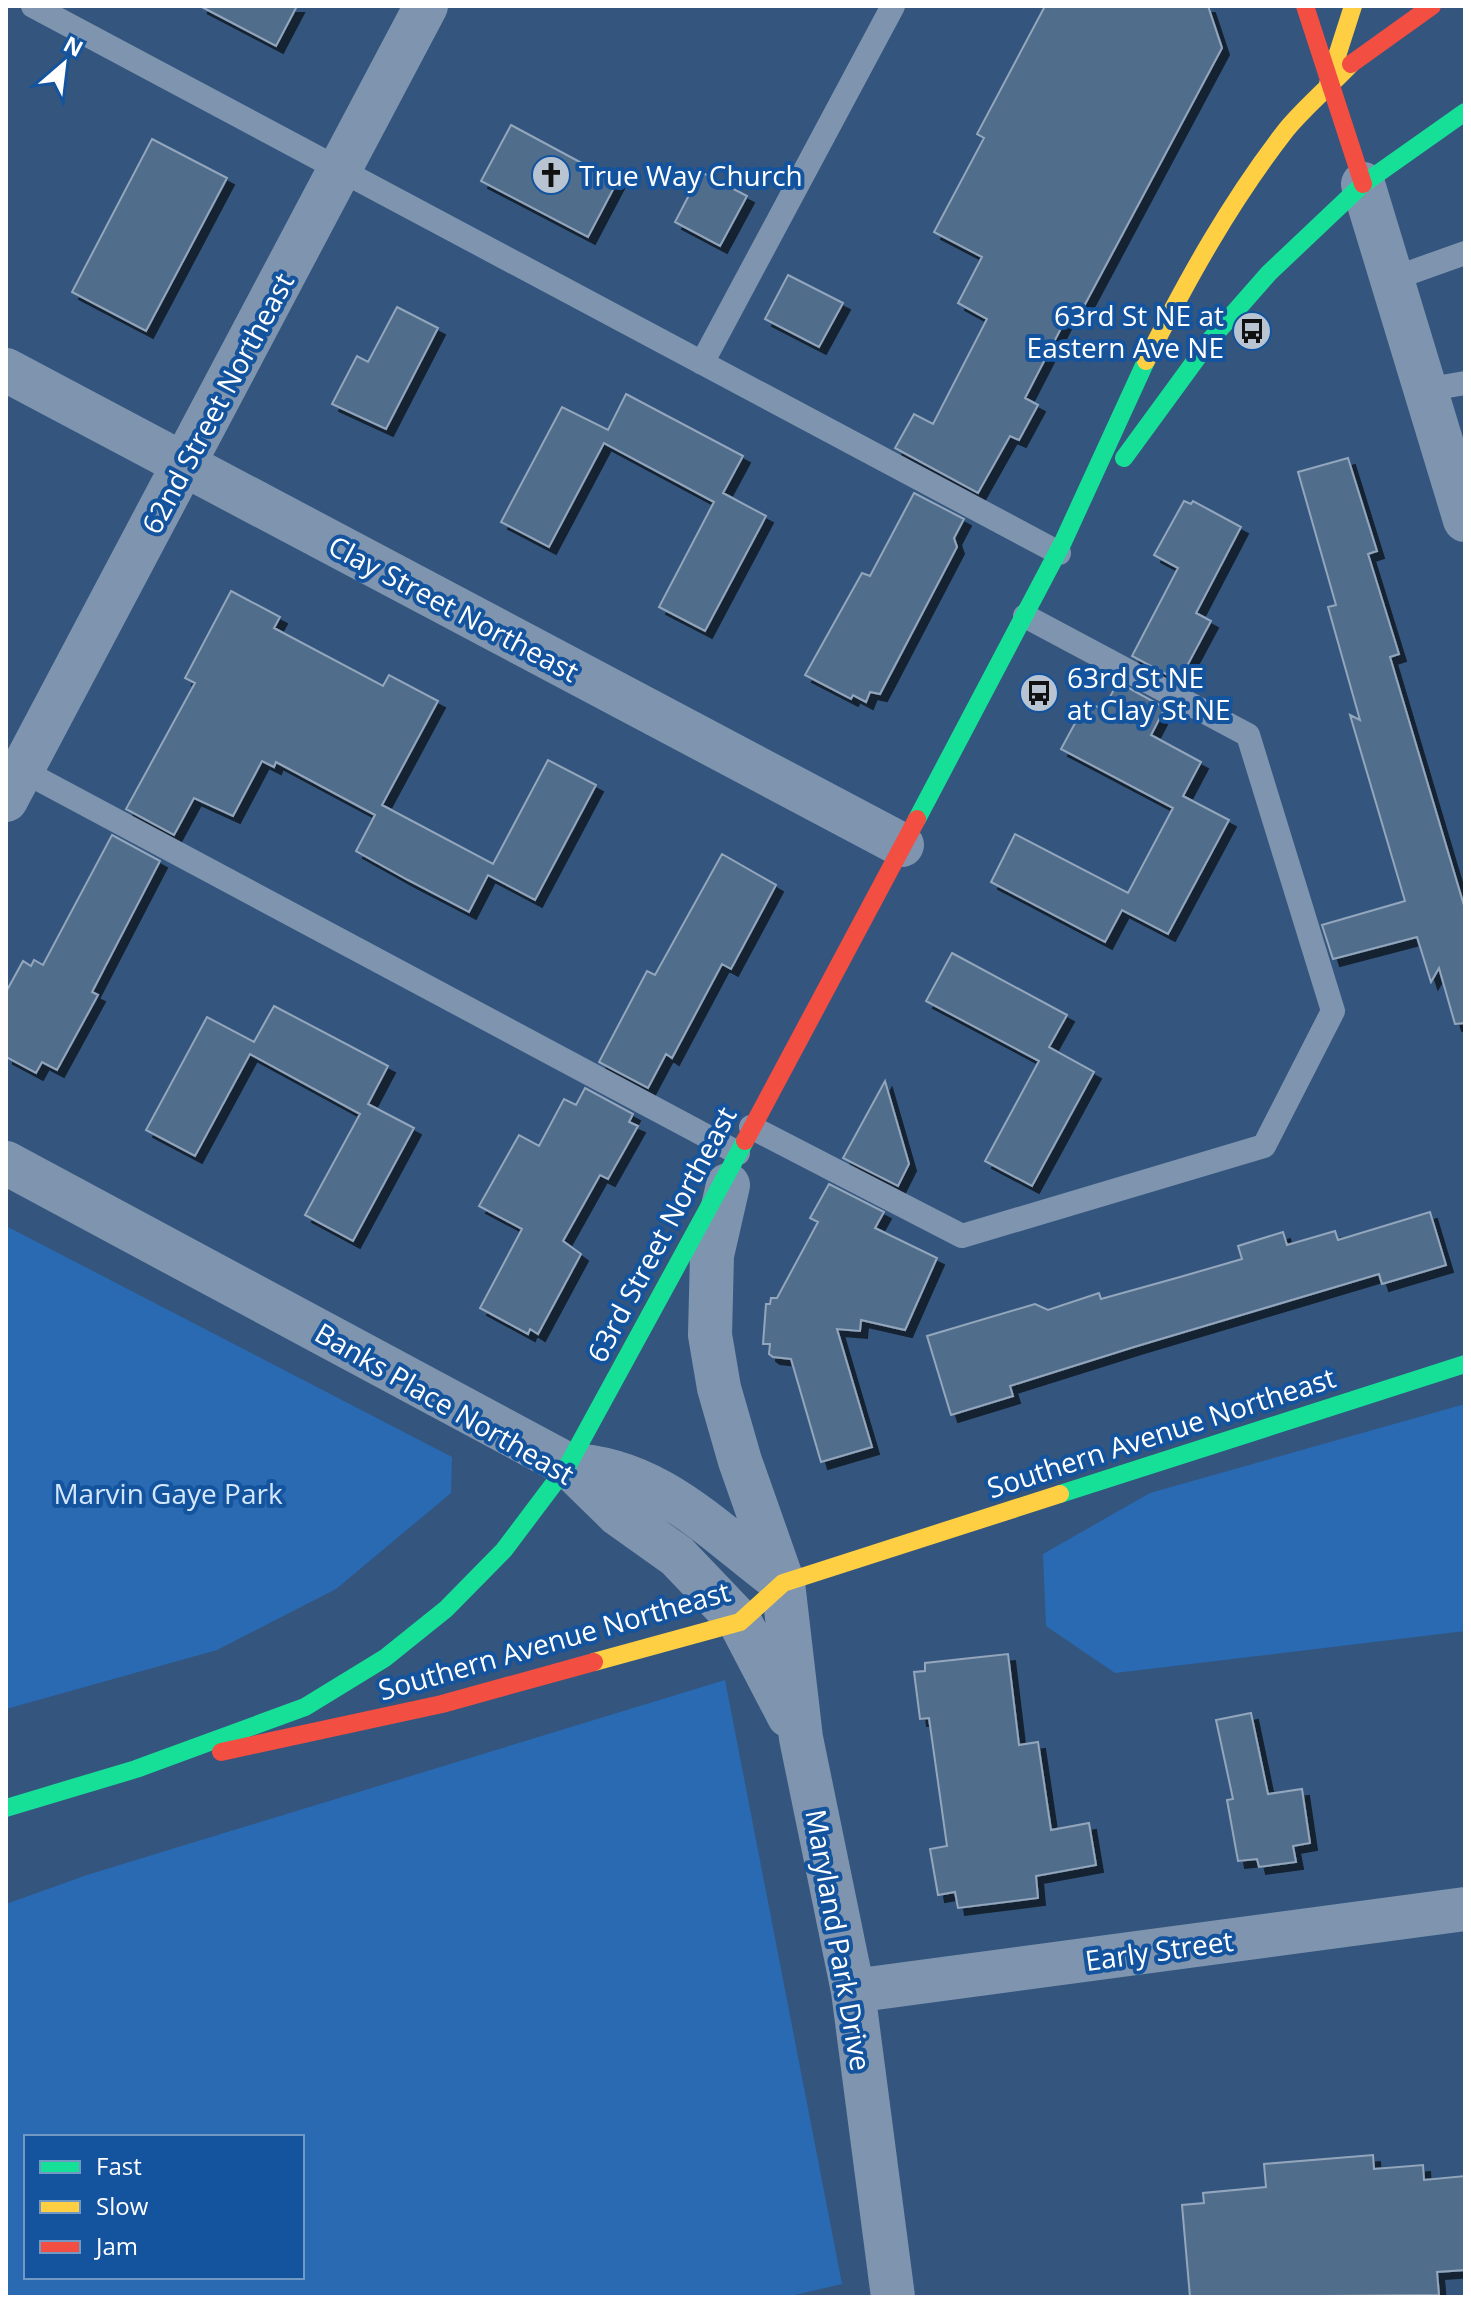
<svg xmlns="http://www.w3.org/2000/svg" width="1471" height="2303" viewBox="0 0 1471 2303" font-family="'Open Sans',sans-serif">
  <defs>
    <filter id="shadow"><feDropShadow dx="7" dy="7" stdDeviation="0" flood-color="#0009"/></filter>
  </defs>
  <rect width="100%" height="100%" fill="#34567e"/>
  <path fill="#296ab3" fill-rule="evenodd" d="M6,1226L452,1457L451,1493L336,1589L217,1650L6,1709Z
    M1465,1404V1631L1115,1673L1046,1626L1043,1554L1150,1493Z
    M725,1680L842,2284L786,2297H6V1904L87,1875ZM302,2137V2277H26V2137Z"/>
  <path fill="#516d8c" stroke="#93a6bc" stroke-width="2" filter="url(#shadow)" d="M200,6H297L276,46Z
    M1045,6H1208L1222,48L1082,310L1073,305L1025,398L1038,405L1019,440L1010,436L978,493L895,448L914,414L933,424L987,319L958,303L982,257L934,232L984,138L977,134Z
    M511,125L617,182L588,237L481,181Z
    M152,139L227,178L146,331L72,292Z
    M701,172L747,196L720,246L675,222Z
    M788,275L843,303L819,347L765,319Z
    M397,307L438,328L386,429L332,404L357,356L368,362Z
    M626,394L743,456L723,493L766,516L705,631L659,607L714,502L604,443L549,547L501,522L562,407L608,430Z
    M1348,458L1377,551L1368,554L1399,654L1390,657L1465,909V1023L1455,1024L1439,968L1431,982L1417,937L1333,959L1322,925L1405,901L1350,715L1360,720L1328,607L1336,605L1298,472Z
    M914,493L964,519L954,538L957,547L880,694L870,692L866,702L853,695L851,699L805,675L862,573L870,576Z
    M1184,501L1191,504L1193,501L1241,527L1196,613L1211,621L1179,681L1132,656L1178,568L1154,555Z
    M231,591L280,617L274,628L383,686L389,675L438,701L382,805L493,864L548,760L596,785L535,900L488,875L469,912L408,880L356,851L375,815L276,762L274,767L262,761L233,816L194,798L174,835L126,809L195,683L185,678Z
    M1118,682L1165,708L1151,735L1201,762L1183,796L1229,820L1168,934L1122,910L1105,942L991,882L1015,834L1128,893L1173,808L1061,749L1087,701L1103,710Z
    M112,835L160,861L92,992L98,995L57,1070L42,1062L36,1073L6,1057V992L23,961L31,966L34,960L43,965Z
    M722,854L776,885L731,969L722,964L672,1058L666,1054L648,1088L599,1062L647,971L655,975Z
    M952,953L1067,1015L1049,1047L1094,1072L1032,1186L985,1161L1039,1061L926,1001Z
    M274,1006L388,1066L368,1104L414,1128L353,1241L305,1215L360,1114L250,1054L195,1156L146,1130L207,1017L254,1042Z
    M885,1081L909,1164L898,1186L843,1158Z
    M585,1088L633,1114L629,1122L638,1126L608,1179L600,1175L563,1241L581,1254L538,1334L530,1329L528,1334L480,1308L522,1229L479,1206L519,1135L539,1146L564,1099L576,1105Z
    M829,1184L884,1212L875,1228L937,1258L905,1330L861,1320L860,1331L837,1329L872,1447L821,1462L791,1359L773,1357L769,1354L770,1344H763L766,1304H770L771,1298H777L818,1222L810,1218Z
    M1430,1212L1446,1265L1382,1284L1379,1274L1134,1347L1010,1386L1013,1396L951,1415L927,1336L1035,1304L1048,1310L1099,1293L1101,1299L1180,1277L1242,1259L1238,1246L1283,1232L1287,1245L1335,1231L1338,1240Z
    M1008,1654L1019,1745L1038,1742L1051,1830L1089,1823L1096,1865L1036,1876L1038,1898L958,1908L955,1892L938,1895L930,1849L947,1846L929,1718L920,1719L914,1672L925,1671V1663Z
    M1251,1713L1268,1794L1302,1789L1310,1843L1293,1846L1296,1862L1259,1867L1257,1859L1238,1861L1227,1800L1233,1799L1216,1720Z
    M1373,2155L1374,2169L1423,2165L1424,2180L1465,2176V2270L1437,2272L1439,2295L1190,2297L1182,2205L1204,2203L1203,2193L1266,2187L1264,2164Z"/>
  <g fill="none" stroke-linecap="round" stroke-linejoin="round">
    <path stroke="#7f95af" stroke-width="24" d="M33,6L1059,553
      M1392,279L1465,253
      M702,363L893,6
      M1425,390L1465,383
      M12,765L738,1153
      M751,1127L962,1236L1264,1146L1333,1011L1248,735L1025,616"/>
    <path stroke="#7f95af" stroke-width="44" d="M1363,184L1465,520
      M6,370L902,845
      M6,800L426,6
      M6,1163L568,1465L618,1514L677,1556L740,1622L789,1716
      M728,1185L712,1255L710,1335L719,1388L740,1461L783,1583L801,1738L853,1991L893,2297
      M568,1465C657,1467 715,1533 783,1583
      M853,1991L1465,1909"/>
    <path stroke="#16e098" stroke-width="18" d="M1124,458L1211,339L1269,273L1363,184L1465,112
      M917,819L1063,542L1146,361
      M1060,1494L1465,1364
      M6,1808L136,1769L305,1707L385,1658L446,1609L504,1550L568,1465L745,1141"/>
    <path stroke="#ffcf43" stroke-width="18" d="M1328,84L1353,6
      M1146,361C1187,280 1230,202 1286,130C1305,107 1330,86 1351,64
      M594,1662L740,1622L783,1583L1060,1494"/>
    <path stroke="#f24e42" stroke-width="18" d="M1305,6L1363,184
      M1351,64L1432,6
      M745,1141L917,819
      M221,1752L442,1704L594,1662"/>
  </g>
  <defs>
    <g id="church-disc" transform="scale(2)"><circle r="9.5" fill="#b8c4d2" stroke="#14539d"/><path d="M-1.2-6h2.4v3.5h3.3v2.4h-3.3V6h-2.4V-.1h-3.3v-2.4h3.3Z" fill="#111"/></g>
    <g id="bus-disc" transform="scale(2)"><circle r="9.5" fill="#b8c4d2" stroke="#14539d"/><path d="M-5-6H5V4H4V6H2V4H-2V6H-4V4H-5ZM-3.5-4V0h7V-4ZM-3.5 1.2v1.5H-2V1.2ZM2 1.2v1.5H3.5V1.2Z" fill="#111"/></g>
  </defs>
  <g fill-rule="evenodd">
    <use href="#church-disc" x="551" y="175"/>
    <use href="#bus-disc" x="1252" y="331"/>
    <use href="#bus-disc" x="1039" y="693"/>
  </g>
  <g text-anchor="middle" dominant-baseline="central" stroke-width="8" stroke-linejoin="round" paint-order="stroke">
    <g font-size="28" fill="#fff" stroke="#14539d" text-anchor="start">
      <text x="579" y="175">True Way Church</text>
      <text x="1224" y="315" text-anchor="end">63rd St NE at<tspan x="1224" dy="32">Eastern Ave NE</tspan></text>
      <text x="1067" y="677">63rd St NE<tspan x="1067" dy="32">at Clay St NE</tspan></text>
    </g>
    <g font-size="28" fill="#fff" stroke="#14539d">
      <text transform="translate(217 403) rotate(-62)">62nd Street Northeast</text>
      <text transform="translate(454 608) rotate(28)">Clay Street Northeast</text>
      <text transform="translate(661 1234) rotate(-62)">63rd Street Northeast</text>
      <text transform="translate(445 1403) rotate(30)">Banks Place Northeast</text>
      <text transform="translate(1161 1432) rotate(-18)">Southern Avenue Northeast</text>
      <text transform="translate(554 1640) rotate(-16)">Southern Avenue Northeast</text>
      <text transform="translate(839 1940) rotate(80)">Maryland Park Drive</text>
      <text transform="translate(1159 1950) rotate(-8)">Early Street</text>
    </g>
    <g font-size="28" fill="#d3e7fd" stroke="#14539d">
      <text x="168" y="1493">Marvin Gaye Park</text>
    </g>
  </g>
  <rect width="1471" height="2303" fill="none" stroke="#ffffff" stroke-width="16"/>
  <rect x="24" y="2135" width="280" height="144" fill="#14539d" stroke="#7298c4" stroke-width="2"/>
  <rect x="40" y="2161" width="40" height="12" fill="#16e098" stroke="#7298c4" stroke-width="2"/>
  <text x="96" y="2175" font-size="24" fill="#ffffff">Fast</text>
  <rect x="40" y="2201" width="40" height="12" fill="#ffcf43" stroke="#7298c4" stroke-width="2"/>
  <text x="96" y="2215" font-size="24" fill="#ffffff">Slow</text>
  <rect x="40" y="2241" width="40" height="12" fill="#f24e42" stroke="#7298c4" stroke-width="2"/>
  <text x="96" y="2255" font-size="24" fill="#ffffff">Jam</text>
  <g transform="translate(64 64) rotate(28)" stroke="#14539d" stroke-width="6" paint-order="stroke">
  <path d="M0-6L14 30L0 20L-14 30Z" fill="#ffffff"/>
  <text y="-12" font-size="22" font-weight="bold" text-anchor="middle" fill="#ffffff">N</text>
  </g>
</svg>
